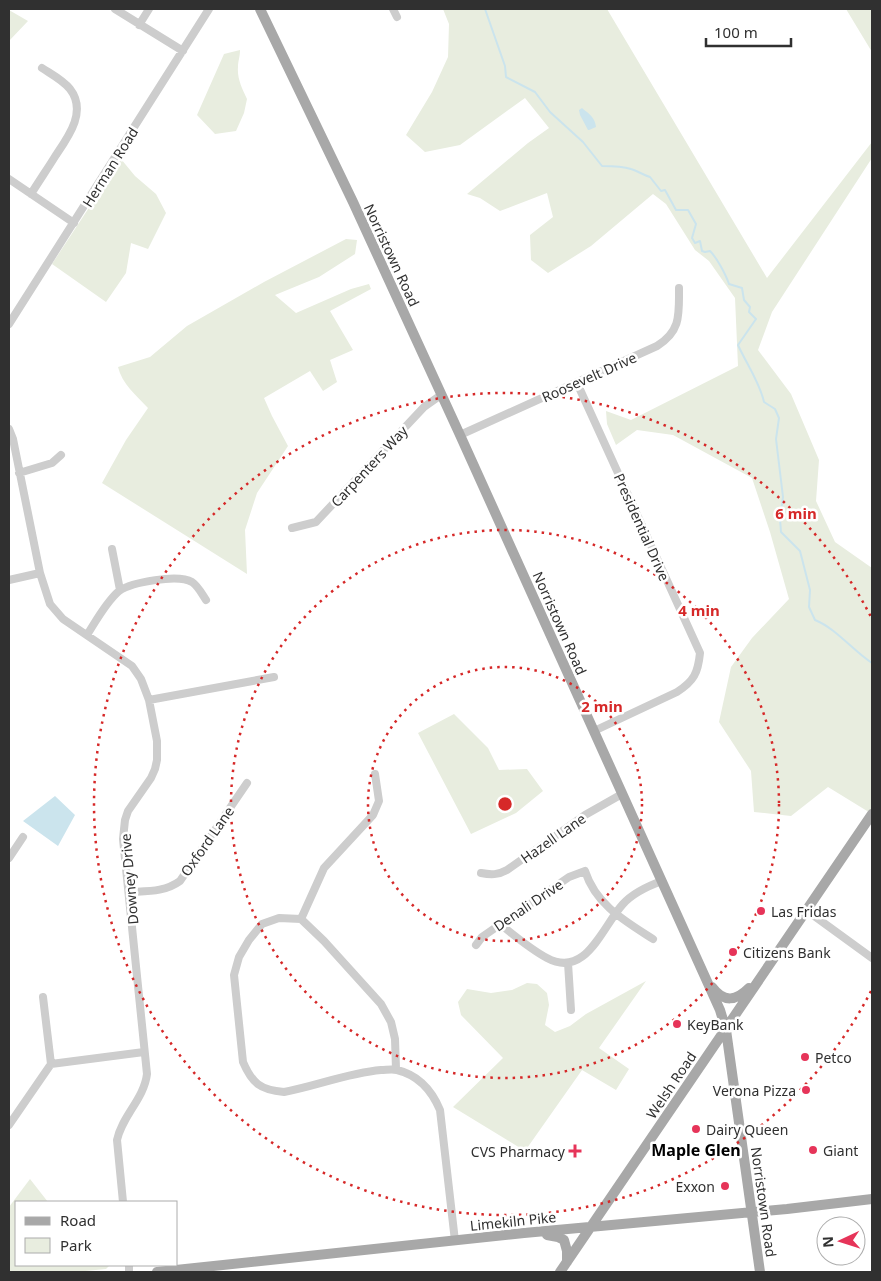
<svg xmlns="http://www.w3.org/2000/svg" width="881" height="1281" viewBox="0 0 881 1281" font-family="'Noto Sans',sans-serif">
  <rect width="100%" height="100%" fill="#fff"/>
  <path fill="#e8eddf" d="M443,9H607L767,278L872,142V158L772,312L758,350L791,394L819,460L816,501L835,542L872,568V814L828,787L791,816L754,812L751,771L719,722L731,667L752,638L789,599L770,532L752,478L673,435L637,430L616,445L607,424L606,411L631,420L738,366L735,298L709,261L695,250L666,204L653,194L591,246L548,273L531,260L530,235L553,217L547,193L500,211L480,198L467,194L528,143L549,128L525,98L460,145L425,152L406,135L432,92L448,57L449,24Z
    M846,9H872V52Z
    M9,10L28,21L9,41Z
    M240,50C240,57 238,61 238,67C237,79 242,88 247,99L244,113L236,131L215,134L197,115L224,54Z
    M121,159L135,176L156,194L166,213L148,249L131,243L126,273L106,302L52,264Z
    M346,239L357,240L355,254L319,277L275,295L296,313L351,289L369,284L371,289L330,311L353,350L330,360L337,382L323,391L310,371L264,398L272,416L288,446L257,493L245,530L247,574L102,483L126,440L148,408C136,395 122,384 118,367L150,357L187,326L264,282Z
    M454,714L488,748L499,770L527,769L543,791L516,813L471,834L418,733Z
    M646,981L599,1048L629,1069L616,1090L582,1070L525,1151L453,1107L503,1058L461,1015L458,1002L467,989L491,993L512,990L527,983L537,984L547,993L549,1005L545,1025L555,1032L570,1026L586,1014Z
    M30,1179L48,1202H16V1265H110L106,1269L75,1272H9V1207Z"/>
  <path fill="#cbe4ed" d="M582,108C589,114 595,117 596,127L589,130H588L580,115L579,110Z
    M55,796L75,815L58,846L23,821Z"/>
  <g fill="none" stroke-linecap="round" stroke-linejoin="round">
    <path stroke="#cbe4ed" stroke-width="2" d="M485,9L505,66L506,77L535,92L550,112L583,142L602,166C612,166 622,166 631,169C638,171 643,175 650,177L661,191L665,190L676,210H688L696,224L692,238L695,243L700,241L702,251L705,252L710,251C717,258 726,275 729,284L742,288L744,300L750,307L749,312L756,319L738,345C746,363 760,383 764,402L775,409L779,418L776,439L783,497L780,519L781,532L800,551L810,590L809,607L815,620C837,629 852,650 872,663"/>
    <path stroke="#cdcdcd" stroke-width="8" d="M115,9L183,51
      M393,9L397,17
      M139,25L149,9
      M9,179L74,223
      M31,194C39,181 48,168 56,155C69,136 87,111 70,89C63,80 51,74 42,68
      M9,324L209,9
      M577,383L700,653C698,673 694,681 677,692L594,731
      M9,429L13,439L40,573L50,604L63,619L132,666L141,679L149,700L157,741V760L155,769L151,778L128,811L125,820L123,839L147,1074C144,1099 122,1116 117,1140L123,1202
      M460,435L657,346C681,331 679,315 679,288
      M19,473L52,463L61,455
      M292,528L316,522L424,407L441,395
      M112,549L120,590
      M9,580L40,573
      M87,635C96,621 106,602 119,591C132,582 178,574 192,582C198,586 202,594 206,600
      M149,700L274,677
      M9,858L23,837
      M481,873C491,875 498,875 507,870L585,815L622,794
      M130,892C148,891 165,892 180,881L247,783
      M806,910L872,958
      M301,919L324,868L373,815L379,801L375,774
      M500,924C515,936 530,949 547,958C586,979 602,927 623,904C633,893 648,886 662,881
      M476,945L482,937L569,877L585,871C596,905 625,921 653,939
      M568,963L571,1010
      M43,997L51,1064
      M396,1069L395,1039L391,1022L381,1004L324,941L301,919L279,918L262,924L249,940L239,957L234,975L243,1062C252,1083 260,1090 284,1092C316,1086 348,1073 381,1070C386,1070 392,1069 397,1070C418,1075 432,1091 440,1110L455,1241
      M9,1125L51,1064L144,1052
      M129,1265V1272"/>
    <path stroke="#a8a8a8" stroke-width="10" d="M260,9L353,202L460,435L720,1010L726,1030L760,1272
      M712,987C724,1003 736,1001 749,988
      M547,1235L558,1237L564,1240L567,1251V1262
      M157,1272L524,1233L787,1209L872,1199
      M560,1272L872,814"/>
  </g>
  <g fill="none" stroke="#d62828" stroke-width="2.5" stroke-dasharray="2.5 5">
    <circle cx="505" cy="804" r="137"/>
    <circle cx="505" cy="804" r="274"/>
    <path d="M871 991A411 411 0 1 1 871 617"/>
  </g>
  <g fill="#e63459" stroke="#fff" stroke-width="2">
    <circle cx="761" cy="911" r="5"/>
    <circle cx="733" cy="952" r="5"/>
    <circle cx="677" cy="1024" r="5"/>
    <circle cx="805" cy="1057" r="5"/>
    <circle cx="806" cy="1090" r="5"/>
    <circle cx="696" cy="1129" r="5"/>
    <circle cx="813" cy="1150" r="5"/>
    <path d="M572.5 1143.5h5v5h5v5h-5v5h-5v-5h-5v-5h5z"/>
    <circle cx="725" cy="1186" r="5"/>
  </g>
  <g text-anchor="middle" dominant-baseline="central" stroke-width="5" stroke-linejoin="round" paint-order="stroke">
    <g font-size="14" fill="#303030" stroke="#fff">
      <text transform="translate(110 167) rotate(-58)">Herman Road</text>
      <text transform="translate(392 255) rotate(65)">Norristown Road</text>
      <text transform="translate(589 377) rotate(-24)">Roosevelt Drive</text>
      <text transform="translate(369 466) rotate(-47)">Carpenters Way</text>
      <text transform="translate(642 527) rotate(66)">Presidential Drive</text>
      <text transform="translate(560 623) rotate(66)">Norristown Road</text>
      <text transform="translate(553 838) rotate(-35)">Hazell Lane</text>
      <text transform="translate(207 841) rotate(-55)">Oxford Lane</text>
      <text transform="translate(129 879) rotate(-95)">Downey Drive</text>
      <text transform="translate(528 905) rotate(-34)">Denali Drive</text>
      <text transform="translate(671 1085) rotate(-56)">Welsh Road</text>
      <text transform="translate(764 1202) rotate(82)">Norristown Road</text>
      <text transform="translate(513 1221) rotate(-6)">Limekiln Pike</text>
    </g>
    <g font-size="14" fill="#303030" stroke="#fff" text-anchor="start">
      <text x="771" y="911">Las Fridas</text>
      <text x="743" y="952">Citizens Bank</text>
      <text x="687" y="1024">KeyBank</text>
      <text x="815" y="1057">Petco</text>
      <text x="796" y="1090" text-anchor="end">Verona Pizza</text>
      <text x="706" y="1129">Dairy Queen</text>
      <text x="823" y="1150">Giant</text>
      <text x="565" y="1151" text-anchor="end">CVS Pharmacy</text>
      <text x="715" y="1186" text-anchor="end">Exxon</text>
    </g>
    <g font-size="16" font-weight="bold" fill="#000" stroke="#fff">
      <text x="696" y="1150">Maple Glen</text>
    </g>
  </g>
  <circle cx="505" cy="804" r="8" fill="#d62828" stroke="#fff" stroke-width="2.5"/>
  <g font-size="15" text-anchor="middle" font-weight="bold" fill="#d62828" stroke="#fff" stroke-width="5" stroke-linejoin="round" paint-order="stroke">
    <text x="796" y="519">6 min</text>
    <text x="699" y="616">4 min</text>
    <text x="602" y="712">2 min</text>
  </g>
  <rect width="881" height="1281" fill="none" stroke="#303030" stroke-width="20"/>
  <rect x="15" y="1201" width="162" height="65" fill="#ffffff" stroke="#acacac"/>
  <rect x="25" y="1217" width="25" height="8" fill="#a8a8a8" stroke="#acacac"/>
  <text x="60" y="1226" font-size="15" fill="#303030">Road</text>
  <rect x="25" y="1238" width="25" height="15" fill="#e8eddf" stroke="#acacac"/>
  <text x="60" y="1251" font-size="15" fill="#303030">Park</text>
  <g transform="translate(841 1241) rotate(266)"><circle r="24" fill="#ffffff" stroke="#acacac"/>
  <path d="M0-4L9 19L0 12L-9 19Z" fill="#e63459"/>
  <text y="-8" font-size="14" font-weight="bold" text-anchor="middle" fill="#303030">N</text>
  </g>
  <path d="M706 38v8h85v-8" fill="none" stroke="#303030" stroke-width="2.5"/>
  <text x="714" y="38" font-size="15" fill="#303030" stroke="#ffffff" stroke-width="4" paint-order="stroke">100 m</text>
</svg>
